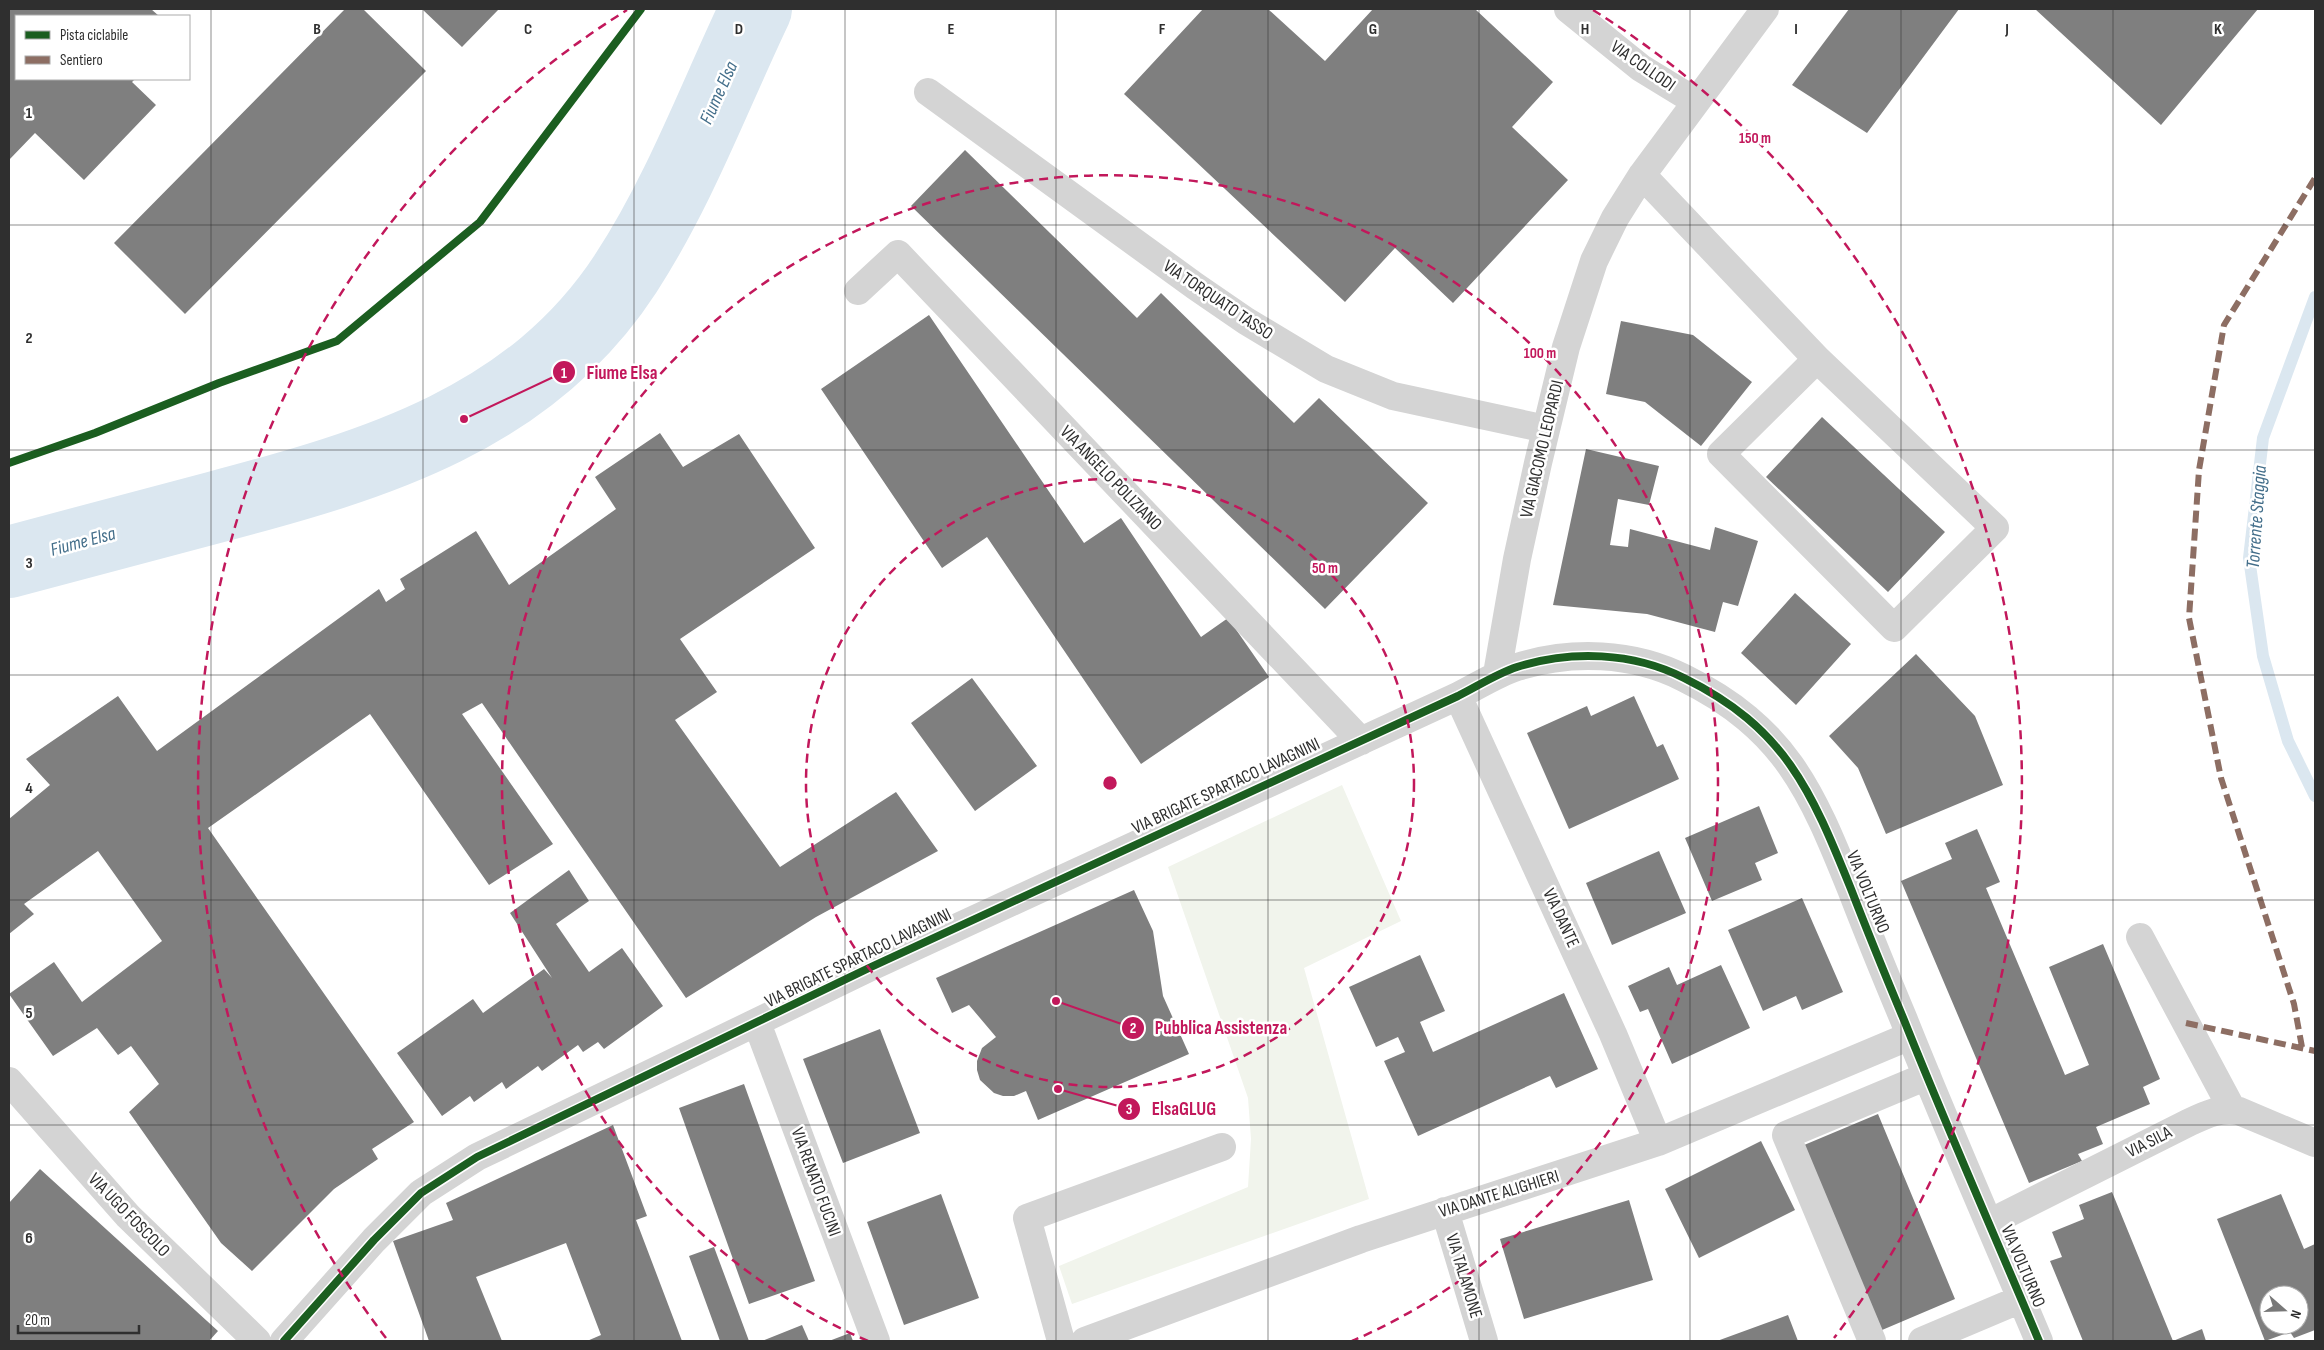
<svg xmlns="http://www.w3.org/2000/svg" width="2324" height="1350" viewBox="0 0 2324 1350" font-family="'Sofia Sans Condensed',sans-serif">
  <rect width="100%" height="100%" fill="#fff"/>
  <path fill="#f1f4ec" d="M1342,785L1401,921L1304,968L1369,1199L1072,1304L1059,1266L1248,1187L1251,1139L1248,1098L1168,867Z"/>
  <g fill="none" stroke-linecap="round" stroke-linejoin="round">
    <path stroke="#dbe7f0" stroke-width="12" d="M2315,297L2263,438L2249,558L2263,656L2288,741L2315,796"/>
    <path stroke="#dbe7f0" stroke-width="72" d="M9,562C78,544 147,526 216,507C375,465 531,419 626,273C680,190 714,97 756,9"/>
  </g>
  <path fill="#7f7f7f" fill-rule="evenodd" d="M9,9H151L159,16H16V79H135L132,82L156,105L84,180L35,133L9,160Z
    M345,9H363L426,71L185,314L114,243Z
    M422,9H499L462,47Z
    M1203,9H1268L1325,61L1373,9H1475L1553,82L1512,127L1568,180L1453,303L1395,248L1345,302L1124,94Z
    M1849,9H1959L1867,133L1792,85Z
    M2035,9H2258L2161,125Z
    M965,150L1137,318L1161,293L1294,423L1319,398L1428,503L1325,609L911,206Z
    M929,315L1084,543L1121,518L1201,637L1228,618L1269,677L1141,764L987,537L942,568L821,389Z
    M1621,321L1693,335L1752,382L1701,446L1645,402L1606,394Z
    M1822,417L1945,532L1888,592L1766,477Z
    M660,433L683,467L739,434L815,548L680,639L717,692L675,720L780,867L896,792L938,851L816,917L686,998L482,703L462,714L553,844L489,885L370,714L208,828L414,1122L372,1149L378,1159L334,1189L252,1271L221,1243L129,1112L159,1084L131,1046L118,1055L97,1028L53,1056L9,994L54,962L82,1002L162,941L98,851L24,904L34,914L9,934V819L50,785L26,759L118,696L157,751L379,589L386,602L405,589L400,579L476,531L509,585L616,509L595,477Z
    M1586,449L1659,466L1649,505L1618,499L1610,545L1628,547L1630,529L1710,550L1715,527L1758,541L1738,606L1723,602L1715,632L1647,614L1553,605Z
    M1795,593L1851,644L1796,705L1741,653Z
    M1916,654L1975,716L2003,785L1886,834L1858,768L1829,736Z
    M972,678L1037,766L975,811L911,723Z
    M1634,696L1657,747L1663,744L1679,779L1569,829L1527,733L1587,706L1591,716Z
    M1759,806L1778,853L1755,863L1762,880L1712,901L1685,838Z
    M1977,829L2000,882L1986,888L2065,1075L2089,1065L2049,967L2103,944L2160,1079L2143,1087L2150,1104L2096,1127L2103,1144L2078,1154L2082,1161L2029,1183L1901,881L1952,859L1945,843Z
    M1659,851L1686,913L1612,945L1586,883Z
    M569,870L589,901L556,924L589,972L622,948L663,1006L604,1049L598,1042L583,1052L578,1045L542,1071L538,1066L506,1089L502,1082L474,1102L470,1096L442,1116L397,1053L473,999L483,1013L544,969L552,978L510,913Z
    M1134,890L1153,931L1163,996L1189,1054L1038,1120L1026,1091L1014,1096H1003L994,1093L980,1080L977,1070V1061L982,1048L996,1037L969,1005L952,1013L936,978Z
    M1802,898L1843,992L1802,1010L1796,996L1763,1011L1728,930Z
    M1420,955L1445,1011L1420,1022L1433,1052L1564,993L1598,1069L1556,1088L1550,1076L1418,1136L1384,1061L1405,1052L1398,1037L1376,1047L1349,987Z
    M1721,965L1750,1028L1672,1064L1648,1009L1640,1012L1628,986L1669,967L1677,985Z
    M880,1029L920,1133L843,1163L803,1059Z
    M744,1084L815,1281L749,1304L679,1108Z
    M1878,1114L1955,1299L1875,1333L1797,1148Z
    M613,1125L647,1216L636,1220L682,1341H587L601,1335L566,1243L476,1277L502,1341H429L393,1241L453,1220L446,1203Z
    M1761,1141L1795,1210L1699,1258L1665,1189Z
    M40,1169L218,1331L209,1341H9V1203Z
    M2112,1192L2173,1341H2083L2050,1261L2062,1257L2052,1232L2084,1219L2079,1205Z
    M941,1194L979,1298L904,1325L867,1222Z
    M2281,1194L2304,1249L2315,1244V1330L2294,1338L2290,1332L2265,1341L2217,1219ZM2269,1295H2299V1325H2269Z
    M1629,1200L1653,1280L1524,1319L1500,1239Z
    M714,1247L749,1341H720L689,1256Z
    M1788,1315L1798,1341H1717Z
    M802,1325L809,1341H762Z
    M2202,1329L2206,1341H2173Z
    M850,1333L853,1341H829Z"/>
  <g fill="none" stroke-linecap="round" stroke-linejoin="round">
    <path stroke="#d4d4d4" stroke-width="28" d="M1568,9L1641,68L1695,101
      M928,92L1195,286L1246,321L1326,369L1393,396L1546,429
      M1642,175L1817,359L1995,528L1894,628L1721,454L1817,359
      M858,291L898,254L1361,741
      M1497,674L1517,559L1538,463L1566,347L1594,261L1615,218L1642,175L1765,9
      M1458,696L1613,1034L1658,1142
      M2140,937L2232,1109
      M757,1023L876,1341
      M9,1081L128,1216L257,1341
      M1445,1211L1484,1341
      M1989,1223L2188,1123C2205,1115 2221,1107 2239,1111L2315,1143
      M284,1341L374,1240L421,1193L477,1157L871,967L1458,696C1478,686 1496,674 1517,667C1571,650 1633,652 1684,678C1785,728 1811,790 1851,889C1868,933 1886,977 1904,1020C1947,1128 1994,1234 2039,1341
      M1061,1341L1027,1218L1222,1147
      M1085,1341L1361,1239L1658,1142L1910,1036
      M1872,1341L1786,1135L1927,1076
      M1922,1341L2021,1299"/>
    <path stroke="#8d6e63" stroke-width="6" stroke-dasharray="12 6" stroke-linecap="butt" d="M2186,1023L2315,1051
      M2302,1047L2294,1004L2221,778L2189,618L2199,470L2224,325L2315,178"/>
    <g stroke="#fff" stroke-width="11">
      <path id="cycleway" d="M9,463L95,433L219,383L337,341L480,222L641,9
        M284,1341L374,1240L421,1193L477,1157L871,967L1458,696C1478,686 1496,674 1517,667C1571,650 1633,652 1684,678C1785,728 1811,790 1851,889C1868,933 1886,977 1904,1020C1947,1128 1994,1234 2039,1341"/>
    </g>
    <use href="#cycleway" stroke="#1b5e20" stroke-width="8"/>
  </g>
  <path fill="none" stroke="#2f2f2f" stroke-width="1" stroke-opacity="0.55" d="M211,9V1341M423,9V1341M634,9V1341M845,9V1341M1056,9V1341M1268,9V1341M1479,9V1341M1690,9V1341M1901,9V1341M2113,9V1341M9,225H2315M9,450H2315M9,675H2315M9,900H2315M9,1125H2315"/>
  <g fill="none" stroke="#c2185b" stroke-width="2.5" stroke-dasharray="9 6">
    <circle cx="1110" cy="783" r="304"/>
    <path d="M868 1341A608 608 0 1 1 1352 1341"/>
    <path d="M386 1338A912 912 0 0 1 627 10M1593 10A912 912 0 0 1 1834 1338"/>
  </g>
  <g text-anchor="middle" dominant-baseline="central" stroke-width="5" stroke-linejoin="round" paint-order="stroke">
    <g font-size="18" fill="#2f2f2f" stroke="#fff">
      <text transform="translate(1643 66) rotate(35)">VIA COLLODI</text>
      <text transform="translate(1218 300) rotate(34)">VIA TORQUATO TASSO</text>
      <text transform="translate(1542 449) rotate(-77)">VIA GIACOMO LEOPARDI</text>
      <text transform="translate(1111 478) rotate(46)">VIA ANGELO POLIZIANO</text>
      <text transform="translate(1226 786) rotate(-25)">VIA BRIGATE SPARTACO LAVAGNINI</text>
      <text transform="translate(1868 892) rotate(68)">VIA VOLTURNO</text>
      <text transform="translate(1561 918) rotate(65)">VIA DANTE</text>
      <text transform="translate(858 958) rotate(-26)">VIA BRIGATE SPARTACO LAVAGNINI</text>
      <text transform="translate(2149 1142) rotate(-27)">VIA SILA</text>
      <text transform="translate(816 1182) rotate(70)">VIA RENATO FUCINI</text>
      <text transform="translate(1499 1194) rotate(-17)">VIA DANTE ALIGHIERI</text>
      <text transform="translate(129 1215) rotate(46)">VIA UGO FOSCOLO</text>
      <text transform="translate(2023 1266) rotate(67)">VIA VOLTURNO</text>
      <text transform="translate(1464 1276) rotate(73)">VIA TALAMONE</text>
    </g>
    <g font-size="19" font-style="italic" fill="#436e8a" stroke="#fff">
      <text transform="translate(719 93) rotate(-66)">Fiume Elsa</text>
      <text transform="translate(2257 517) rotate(-86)">Torrente Staggia</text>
      <text transform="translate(83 542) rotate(-15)">Fiume Elsa</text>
    </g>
  </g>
  <g font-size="16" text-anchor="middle" font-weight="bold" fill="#2f2f2f" stroke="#fff" stroke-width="5" stroke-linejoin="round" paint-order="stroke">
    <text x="317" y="34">B</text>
    <text x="528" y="34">C</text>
    <text x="739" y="34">D</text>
    <text x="951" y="34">E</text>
    <text x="1162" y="34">F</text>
    <text x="1373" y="34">G</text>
    <text x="1585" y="34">H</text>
    <text x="1796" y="34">I</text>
    <text x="2007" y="34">J</text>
    <text x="2218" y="34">K</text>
    <text x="29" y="118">1</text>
    <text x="29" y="343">2</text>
    <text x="29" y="568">3</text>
    <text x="29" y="793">4</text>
    <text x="29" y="1018">5</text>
    <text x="29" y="1243">6</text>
  </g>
  <circle cx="1110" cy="783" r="8" fill="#c2185b" stroke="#fff" stroke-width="2.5"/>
  <g font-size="15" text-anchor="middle" font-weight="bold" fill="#c2185b" stroke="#fff" stroke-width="5" stroke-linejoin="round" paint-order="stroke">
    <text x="1755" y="143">150 m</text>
    <text x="1540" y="358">100 m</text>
    <text x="1325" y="573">50 m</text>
  </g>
  <path fill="none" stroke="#c2185b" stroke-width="2" d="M464 419L564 372M1056 1001L1133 1028M1058 1089L1129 1109"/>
  <g fill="#c2185b" stroke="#fff" stroke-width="2">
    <circle cx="464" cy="419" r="5"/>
    <circle cx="1056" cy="1001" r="5"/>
    <circle cx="1058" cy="1089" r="5"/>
    <circle cx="564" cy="372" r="12"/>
    <circle cx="1133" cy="1028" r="12"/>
    <circle cx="1129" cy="1109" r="12"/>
  </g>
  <g font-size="15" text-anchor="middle" font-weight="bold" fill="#fff">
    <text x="564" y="378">1</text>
    <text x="1133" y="1033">2</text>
    <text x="1129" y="1114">3</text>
  </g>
  <g font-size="19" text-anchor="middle" font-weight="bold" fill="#c2185b" stroke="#fff" stroke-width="5" stroke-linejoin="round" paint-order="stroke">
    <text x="622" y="379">Fiume Elsa</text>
    <text x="1221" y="1034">Pubblica Assistenza</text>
    <text x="1184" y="1115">ElsaGLUG</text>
  </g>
  <rect width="2324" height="1350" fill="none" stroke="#2f2f2f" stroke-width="20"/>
  <rect x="15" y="15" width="175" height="65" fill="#ffffff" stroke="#acacac"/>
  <rect x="25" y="31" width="25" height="8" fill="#1b5e20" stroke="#acacac"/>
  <text x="60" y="40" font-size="15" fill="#2f2f2f">Pista ciclabile</text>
  <rect x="25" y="56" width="25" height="8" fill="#8d6e63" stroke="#acacac"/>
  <text x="60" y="65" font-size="15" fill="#2f2f2f">Sentiero</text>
  <g transform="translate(2284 1310) rotate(110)"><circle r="24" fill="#ffffff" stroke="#acacac"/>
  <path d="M0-4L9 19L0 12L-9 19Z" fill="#787878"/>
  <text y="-8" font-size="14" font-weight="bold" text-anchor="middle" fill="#2f2f2f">N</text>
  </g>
  <path d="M18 1325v8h121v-8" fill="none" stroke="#2f2f2f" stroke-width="2.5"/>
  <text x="25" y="1325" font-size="15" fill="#2f2f2f" stroke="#ffffff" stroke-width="4" paint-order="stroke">20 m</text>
</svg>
